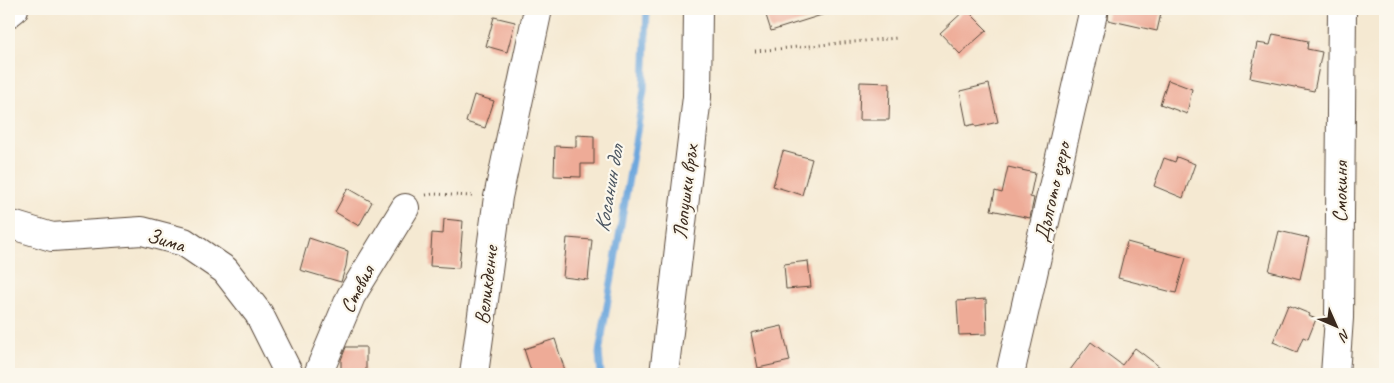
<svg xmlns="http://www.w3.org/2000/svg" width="1394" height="383" viewBox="0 0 1394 383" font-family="Caveat,sans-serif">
  <rect width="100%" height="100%" fill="#fbf7ec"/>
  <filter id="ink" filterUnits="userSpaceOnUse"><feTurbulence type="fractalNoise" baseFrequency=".02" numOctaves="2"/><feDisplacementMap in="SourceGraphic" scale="10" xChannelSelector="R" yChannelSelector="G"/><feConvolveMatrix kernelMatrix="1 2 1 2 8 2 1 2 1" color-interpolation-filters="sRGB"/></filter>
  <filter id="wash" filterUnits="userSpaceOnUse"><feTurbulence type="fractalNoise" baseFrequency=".0096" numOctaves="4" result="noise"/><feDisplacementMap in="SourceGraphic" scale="20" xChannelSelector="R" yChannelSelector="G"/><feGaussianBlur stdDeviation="1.12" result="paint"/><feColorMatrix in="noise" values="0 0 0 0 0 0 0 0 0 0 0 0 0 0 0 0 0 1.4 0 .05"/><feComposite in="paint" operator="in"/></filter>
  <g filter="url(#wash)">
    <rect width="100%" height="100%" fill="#f5e9d2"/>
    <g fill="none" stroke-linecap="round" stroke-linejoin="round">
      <path stroke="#6da7dd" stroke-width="7" d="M601,374L599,353L644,90L647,9"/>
    </g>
    <g id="blocks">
      <path fill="#eeab97" d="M764,9H827L828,13L771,31Z
        M966,9L987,30L960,54L940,33Z
        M1109,9H1162L1157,31L1108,20Z
        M494,17L515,22L507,52L486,46Z
        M1273,34L1308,41L1307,49L1322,52L1314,91L1250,78L1257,43L1270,45Z
        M1168,80L1192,89L1187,114L1160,104Z
        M860,82L890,83L889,120H859Z
        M989,84L998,122L976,127L975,124L967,126L960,91Z
        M474,95L494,101L485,128L466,122Z
        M576,135L594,136V164H581V177L554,176L555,146L576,147Z
        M783,151L812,159L802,195L773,186Z
        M1177,157L1195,164L1183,198L1154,186L1164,158L1175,162Z
        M1008,167L1035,173L1030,197L1034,198L1030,218L991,210L995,191L1002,193Z
        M348,188L372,202L359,226L335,212Z
        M444,219L463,221L461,247L459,268L430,266L432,233L443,234Z
        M1279,231L1309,238L1300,279L1269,271Z
        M309,238L348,251L346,266L341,282L300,270Z
        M567,238L592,240L588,280L563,277Z
        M1127,242L1186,258L1176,293L1118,278Z
        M808,261L811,287L786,289L784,264Z
        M986,299L987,334L959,335L957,301Z
        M1288,305L1310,314L1309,316L1316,319L1308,339L1303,337L1297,352L1273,342Z
        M782,326L790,361L758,368L751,333Z
        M555,339L566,374H532L524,349Z
        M1091,342L1122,365L1135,348L1169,374H1067Z
        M346,347H366V374H341V360Z"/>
    </g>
  </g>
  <g filter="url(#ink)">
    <use href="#blocks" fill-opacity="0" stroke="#574739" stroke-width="1"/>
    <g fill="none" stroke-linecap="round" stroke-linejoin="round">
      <g stroke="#574739" stroke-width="30">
        <path id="minor" d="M9,13L14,9
          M9,224L52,237L142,231L184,242L225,270L259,314L289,374
          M318,374L351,296L405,208
          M474,374L498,197L538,9
          M664,374L697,97L698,9
          M1010,374L1094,9
          M1335,374L1339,318L1342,9"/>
      </g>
      <path stroke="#574739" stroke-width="3" stroke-dasharray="1 4" stroke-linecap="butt" d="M755,51L897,38
        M426,195L434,194L472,196"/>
      <use href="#minor" stroke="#fff" stroke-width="28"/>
    </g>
  </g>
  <g text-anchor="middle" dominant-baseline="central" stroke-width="4.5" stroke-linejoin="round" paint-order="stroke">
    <g font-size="21" fill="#3b2a1e" stroke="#fbf7ec">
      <text transform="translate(685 192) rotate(-83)">Лопушки връх</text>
      <text transform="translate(1052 192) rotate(-77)">Дългото езеро</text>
      <text transform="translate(1340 192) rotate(-89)">Смокиня</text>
      <text transform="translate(166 240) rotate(17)">Зима</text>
      <text transform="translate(486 285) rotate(-83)">Великденче</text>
      <text transform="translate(357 289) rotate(-62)">Стевия</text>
    </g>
    <g font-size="22" font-style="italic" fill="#4c5661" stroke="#fbf7ec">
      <text transform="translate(609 189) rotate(-80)">Косанин дол</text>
    </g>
  </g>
  <rect width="1394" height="383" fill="none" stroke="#fbf7ec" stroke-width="30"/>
  <g transform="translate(1336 326) rotate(135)" stroke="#fbf7ec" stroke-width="4" paint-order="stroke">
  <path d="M0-4L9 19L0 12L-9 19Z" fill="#3b2a1e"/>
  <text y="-8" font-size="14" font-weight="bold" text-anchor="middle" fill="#3b2a1e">N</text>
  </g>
</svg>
